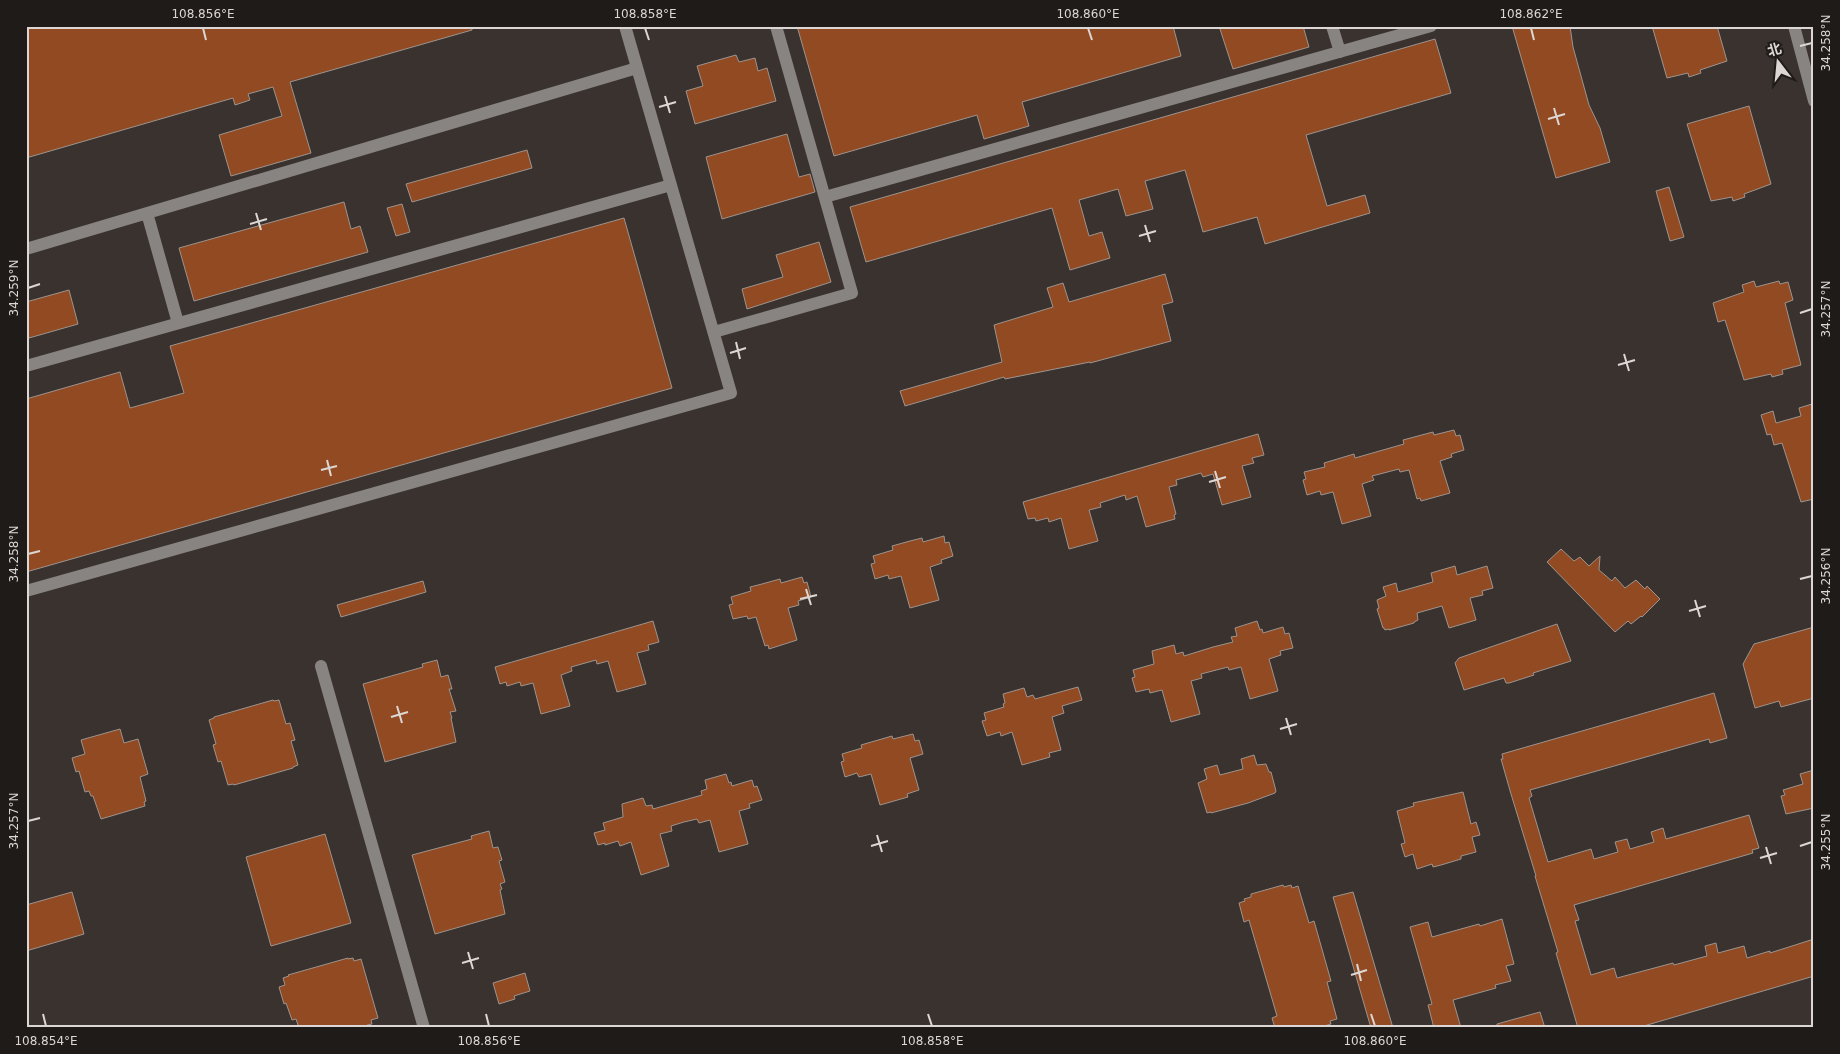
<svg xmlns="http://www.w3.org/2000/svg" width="1840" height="1054" viewBox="0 0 1840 1054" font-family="'DejaVu Sans','Noto Sans SC',sans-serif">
  <rect width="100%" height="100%" fill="#3a322e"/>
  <path fill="#914a22" stroke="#9d948f" d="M26,26H472V30L290,82L311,153L231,176L219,135L282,116L273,87L248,94L250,100L235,105L233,98L26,158Z
    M797,26H1173L1181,56L1022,102L1029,126L984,139L977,115L834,156Z
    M1219,26H1303L1309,47L1233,69Z
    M1512,26H1570L1573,47L1589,105L1600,128L1610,162L1556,178Z
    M1652,26H1717L1727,61L1700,70L1701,73L1689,77L1688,73L1667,78Z
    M1435,39L1451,93L1306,135L1327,206L1365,195L1370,213L1265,244L1257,217L1203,232L1185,170L1145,181L1153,209L1126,216L1118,189L1079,200L1089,236L1102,232L1110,258L1070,270L1052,208L866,262L850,207Z
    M736,55L739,62L755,58L758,71L767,68L776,101L695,124L686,91L703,86L697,66Z
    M1749,106L1771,184L1744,194L1745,197L1733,201L1732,197L1711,201L1687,124Z
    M787,134L799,177L810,174L815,192L722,219L706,157Z
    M527,150L532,168L412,202L406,184Z
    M1669,187L1684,237L1670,241L1656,191Z
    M344,202L351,229L360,226L368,252L194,301L179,248Z
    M402,204L410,232L396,236L387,208Z
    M624,218L672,388L26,572V399L120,372L130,408L184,393L170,346Z
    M819,242L831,282L747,309L742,289L783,277L776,255Z
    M1165,274L1173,302L1162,305L1171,341L1090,363V362L1005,379L1004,377L905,406L900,391L1002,362L994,325L1053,307L1047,288L1063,283L1069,302Z
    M1754,281L1756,287L1779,281L1780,284L1788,282L1793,300L1785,303L1801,365L1782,370L1783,374L1772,377L1771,374L1744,380L1725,320L1718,322L1713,303L1744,292L1742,285Z
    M69,290L78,324L29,338L26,328V302Z
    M1812,404L1814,411V499L1801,502L1782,443L1774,445L1771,434L1767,435L1761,415L1773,411L1776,423L1801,416L1799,408Z
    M1454,430L1456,436L1460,435L1464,450L1451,454L1452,457L1440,461L1450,493L1421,501L1420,498L1417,499L1409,470L1400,472L1399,469L1372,476L1374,480L1362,484L1371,516L1342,524L1333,492L1321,495L1320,491L1307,495L1303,480L1306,479L1304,472L1325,467L1324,463L1354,454L1355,458L1404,444L1403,440L1433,432L1434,435Z
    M1258,434L1264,455L1252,458L1254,463L1242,466L1251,497L1222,505L1213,474L1203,477L1201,473L1176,480L1177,485L1169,487L1176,514L1174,515L1175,519L1146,527L1137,496L1126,500L1125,495L1100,503L1101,507L1089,510L1098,541L1069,549L1061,518L1049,522L1048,518L1036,521L1035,518L1028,519L1023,502Z
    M944,536L945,543L949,542L953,556L941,560L942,563L930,567L939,600L910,608L901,576L889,579L888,575L875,579L871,564L875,563L873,556L893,550L892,546L910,541L922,538L923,542Z
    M1561,549L1574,561L1580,557L1589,566L1600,556L1599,570L1612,581L1615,577L1625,588L1636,580L1645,589L1647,586L1660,599L1642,617L1641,616L1631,624L1628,621L1615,632L1547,562Z
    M1455,566L1457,575L1487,566L1493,588L1482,591L1483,595L1470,598L1476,620L1449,628L1442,606L1417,613L1418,620L1414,622V623L1389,630V629L1385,630L1384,628H1383L1377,609L1379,608L1377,600L1386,596L1383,587L1396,583L1398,592L1433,582L1431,573Z
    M802,577L804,583L807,582L811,597L798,601L799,605L788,608L797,640L769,649L768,645L765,646L756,617L748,619L747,616L733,619L729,605L733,604L731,597L751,591L750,587L762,584L780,579L781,583Z
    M423,581L426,592L341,617L337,605Z
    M653,621L659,642L648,645L649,650L637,653L646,684L617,692L608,661L597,664L596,660L571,667L572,671L561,675L570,706L541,714L533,683L521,686L520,682L507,686L506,682L500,684L495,667Z
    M1257,621L1260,630L1262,629L1263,633L1283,627L1285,634L1289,633L1293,648L1280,651L1281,655L1269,659L1278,691L1250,699L1241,667L1229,670L1228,667L1201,674L1202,678L1191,681L1200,714L1171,722L1162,690L1150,693L1149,689L1136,692L1132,678L1135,677L1133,670L1154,664L1152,651L1174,645L1176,654L1183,652L1184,656L1213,647L1233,642L1231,637L1237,636L1235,628Z
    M1557,624L1571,661L1533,673L1534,675L1509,683H1506L1504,678L1464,690L1455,663L1459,658Z
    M1814,627V698L1781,707L1779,701L1755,708L1743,664L1754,644Z
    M437,660L441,677L448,675L452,689H449L456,711L450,712L452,718H451L456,742L385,762L363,684L423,667L422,664Z
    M1078,687L1082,700L1062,706L1064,713L1052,717L1061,750L1049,753L1050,757L1022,765L1012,732L1001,736L1000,732L987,736L982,721L986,720L984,713L1004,707L1003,704L1005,703L1003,694L1024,688L1027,697L1033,695L1035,699Z
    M1714,693L1727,738L1710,743L1709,739L1530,790L1532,796L1529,798L1548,862L1591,849L1594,859L1618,852L1615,842L1627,839L1630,849L1654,842L1651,832L1663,828L1666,839L1749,815L1759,848L1752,850L1753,853L1574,905L1579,920L1575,921L1591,975L1614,968L1617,978L1673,963L1674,965L1707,956L1705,946L1716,943L1718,953L1744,946L1747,958L1770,951V953L1814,939V976L1637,1028H1578L1556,953L1558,952L1535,876H1536L1511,794L1501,759H1503L1502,754Z
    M273,700L274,701L279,700L286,724L290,723L295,740L291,741L298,765L293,767V768L234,785L233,784L228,785L221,761L218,762L213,745L216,744L209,720L214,718V717Z
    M120,729L124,743L138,739L148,774L140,777L146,801L144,802L145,806L101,819L93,796H91L89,791L85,792L79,771L76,772L72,758L85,754L81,740Z
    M913,734L915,741L919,740L923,754L910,758L919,790L907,794L908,797L880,805L871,774L859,777L857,773L845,777L841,762L844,761L842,754L862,748L861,745L892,736L893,739Z
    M1254,755L1257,765L1266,764L1269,772H1271L1276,791L1275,793L1248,803L1211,813V812L1207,813L1198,783L1207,779L1204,769L1217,765L1220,775L1243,769L1241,759Z
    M1814,770V808L1786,814L1781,796L1785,795L1783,790L1803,784L1800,774Z
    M726,774L729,783L731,782L732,786L752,780L754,787L757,786L762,800L749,804L750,808L739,811L748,844L719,852L710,820L699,823L697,819L684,822L671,826L672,831L660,834L669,866L641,875L631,842L620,846L618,841L605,845V843L598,845L594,833L605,830L603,823L623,817L622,804L643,798L646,806L652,805L653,809L702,795L701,791L707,789L705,780Z
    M1463,792L1471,824L1476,822L1480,835L1472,837L1476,852L1461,856V859L1441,865L1433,867L1432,864L1417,869L1413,854L1405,857L1401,844L1405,843L1397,811L1414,806L1413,803Z
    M489,831L493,848L498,847L502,860L499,861L505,882L500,884L502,889L500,890L505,914L435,934L412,855L472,839L471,836Z
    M325,834L351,923L271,946L246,857Z
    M1283,885L1284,887L1291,885L1292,888L1298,886L1309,923L1314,921L1331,981L1327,982L1337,1019L1330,1021L1331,1024L1324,1026V1028H1275L1272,1018L1277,1016L1251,927L1249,920L1244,922L1239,903L1245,901L1244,899L1251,897V894Z
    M72,892L84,934L26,951V905Z
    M1353,892L1393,1028H1371L1333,897Z
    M1502,919L1514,964L1506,966L1511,981L1495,985L1496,988L1453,1000L1461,1028H1434L1428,1005L1432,1004L1410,927L1428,922L1432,937L1479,924L1480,926Z
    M348,958V959L353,958L354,961L361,959L378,1018L371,1020L372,1024L367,1025L368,1028H299L296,1019L292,1020L286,1003L284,1004L279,987L285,985L283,978L289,976L288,975Z
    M525,973L530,991L514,996L515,999L499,1004L493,983Z
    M1540,1012L1545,1028H1497V1024Z"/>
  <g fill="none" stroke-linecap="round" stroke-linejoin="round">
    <path stroke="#888482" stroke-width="12" d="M1332,26L1340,52
      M1794,26L1814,101
      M825,197L1431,26
      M147,213L178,323
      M26,249L637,68
      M714,332L852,293L776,26
      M26,366L671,185
      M26,591L731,393L625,26
      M321,666L424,1028"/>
  </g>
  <path fill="none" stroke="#dcd7d4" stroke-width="2" d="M203,28L206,40M645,28L649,40M1088,28L1092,40M1531,28L1534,40M1800,46L1812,43M665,96L670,113M659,107L676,102M1554,108L1559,125M1548,119L1565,114M256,213L261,230M250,224L267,219M1145,225L1150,242M1139,236L1156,231M28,288L40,284M1800,313L1812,309M736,342L740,359M730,353L746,348M1624,354L1629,371M1618,365L1635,360M327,460L331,476M321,470L337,466M1215,471L1220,488M1209,482L1226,477M28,554L40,551M1800,579L1812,576M806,589L811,605M800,599L817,595M1695,600L1700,617M1689,611L1706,606M397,706L402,723M391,717L408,712M1286,718L1291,735M1280,729L1297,724M28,821L40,818M877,835L882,852M871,846L888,841M1800,846L1812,842M1766,847L1771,864M1760,858L1777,853M468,952L473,969M462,963L479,958M1357,964L1361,981M1351,975L1367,970M43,1014L46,1026M486,1014L489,1026M928,1014L932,1026M1371,1014L1375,1026"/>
  <rect width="1840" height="1054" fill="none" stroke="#1e1b19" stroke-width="55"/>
  <g transform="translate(1778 62) rotate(344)" stroke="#1e1b19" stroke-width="4" paint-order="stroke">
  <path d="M0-4L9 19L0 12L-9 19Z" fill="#dcd7d4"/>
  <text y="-8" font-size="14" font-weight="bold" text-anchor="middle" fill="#dcd7d4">北</text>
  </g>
  <rect x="28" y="28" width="1784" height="998" fill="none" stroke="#dcd7d4" stroke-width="2"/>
  <g font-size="12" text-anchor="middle" fill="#dcd7d4">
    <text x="203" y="18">108.856°E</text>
    <text x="645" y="18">108.858°E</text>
    <text x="1088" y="18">108.860°E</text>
    <text x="1531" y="18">108.862°E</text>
    <text transform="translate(1826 43) rotate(-90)" y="4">34.258°N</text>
    <text transform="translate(14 288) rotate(-90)" y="4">34.259°N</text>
    <text transform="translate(1826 309) rotate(-90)" y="4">34.257°N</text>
    <text transform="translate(14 554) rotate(-90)" y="4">34.258°N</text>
    <text transform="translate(1826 576) rotate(-90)" y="4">34.256°N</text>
    <text transform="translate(14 821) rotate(-90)" y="4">34.257°N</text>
    <text transform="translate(1826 842) rotate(-90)" y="4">34.255°N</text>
    <text x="46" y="1045">108.854°E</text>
    <text x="489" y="1045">108.856°E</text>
    <text x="932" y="1045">108.858°E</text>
    <text x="1375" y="1045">108.860°E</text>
  </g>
</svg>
